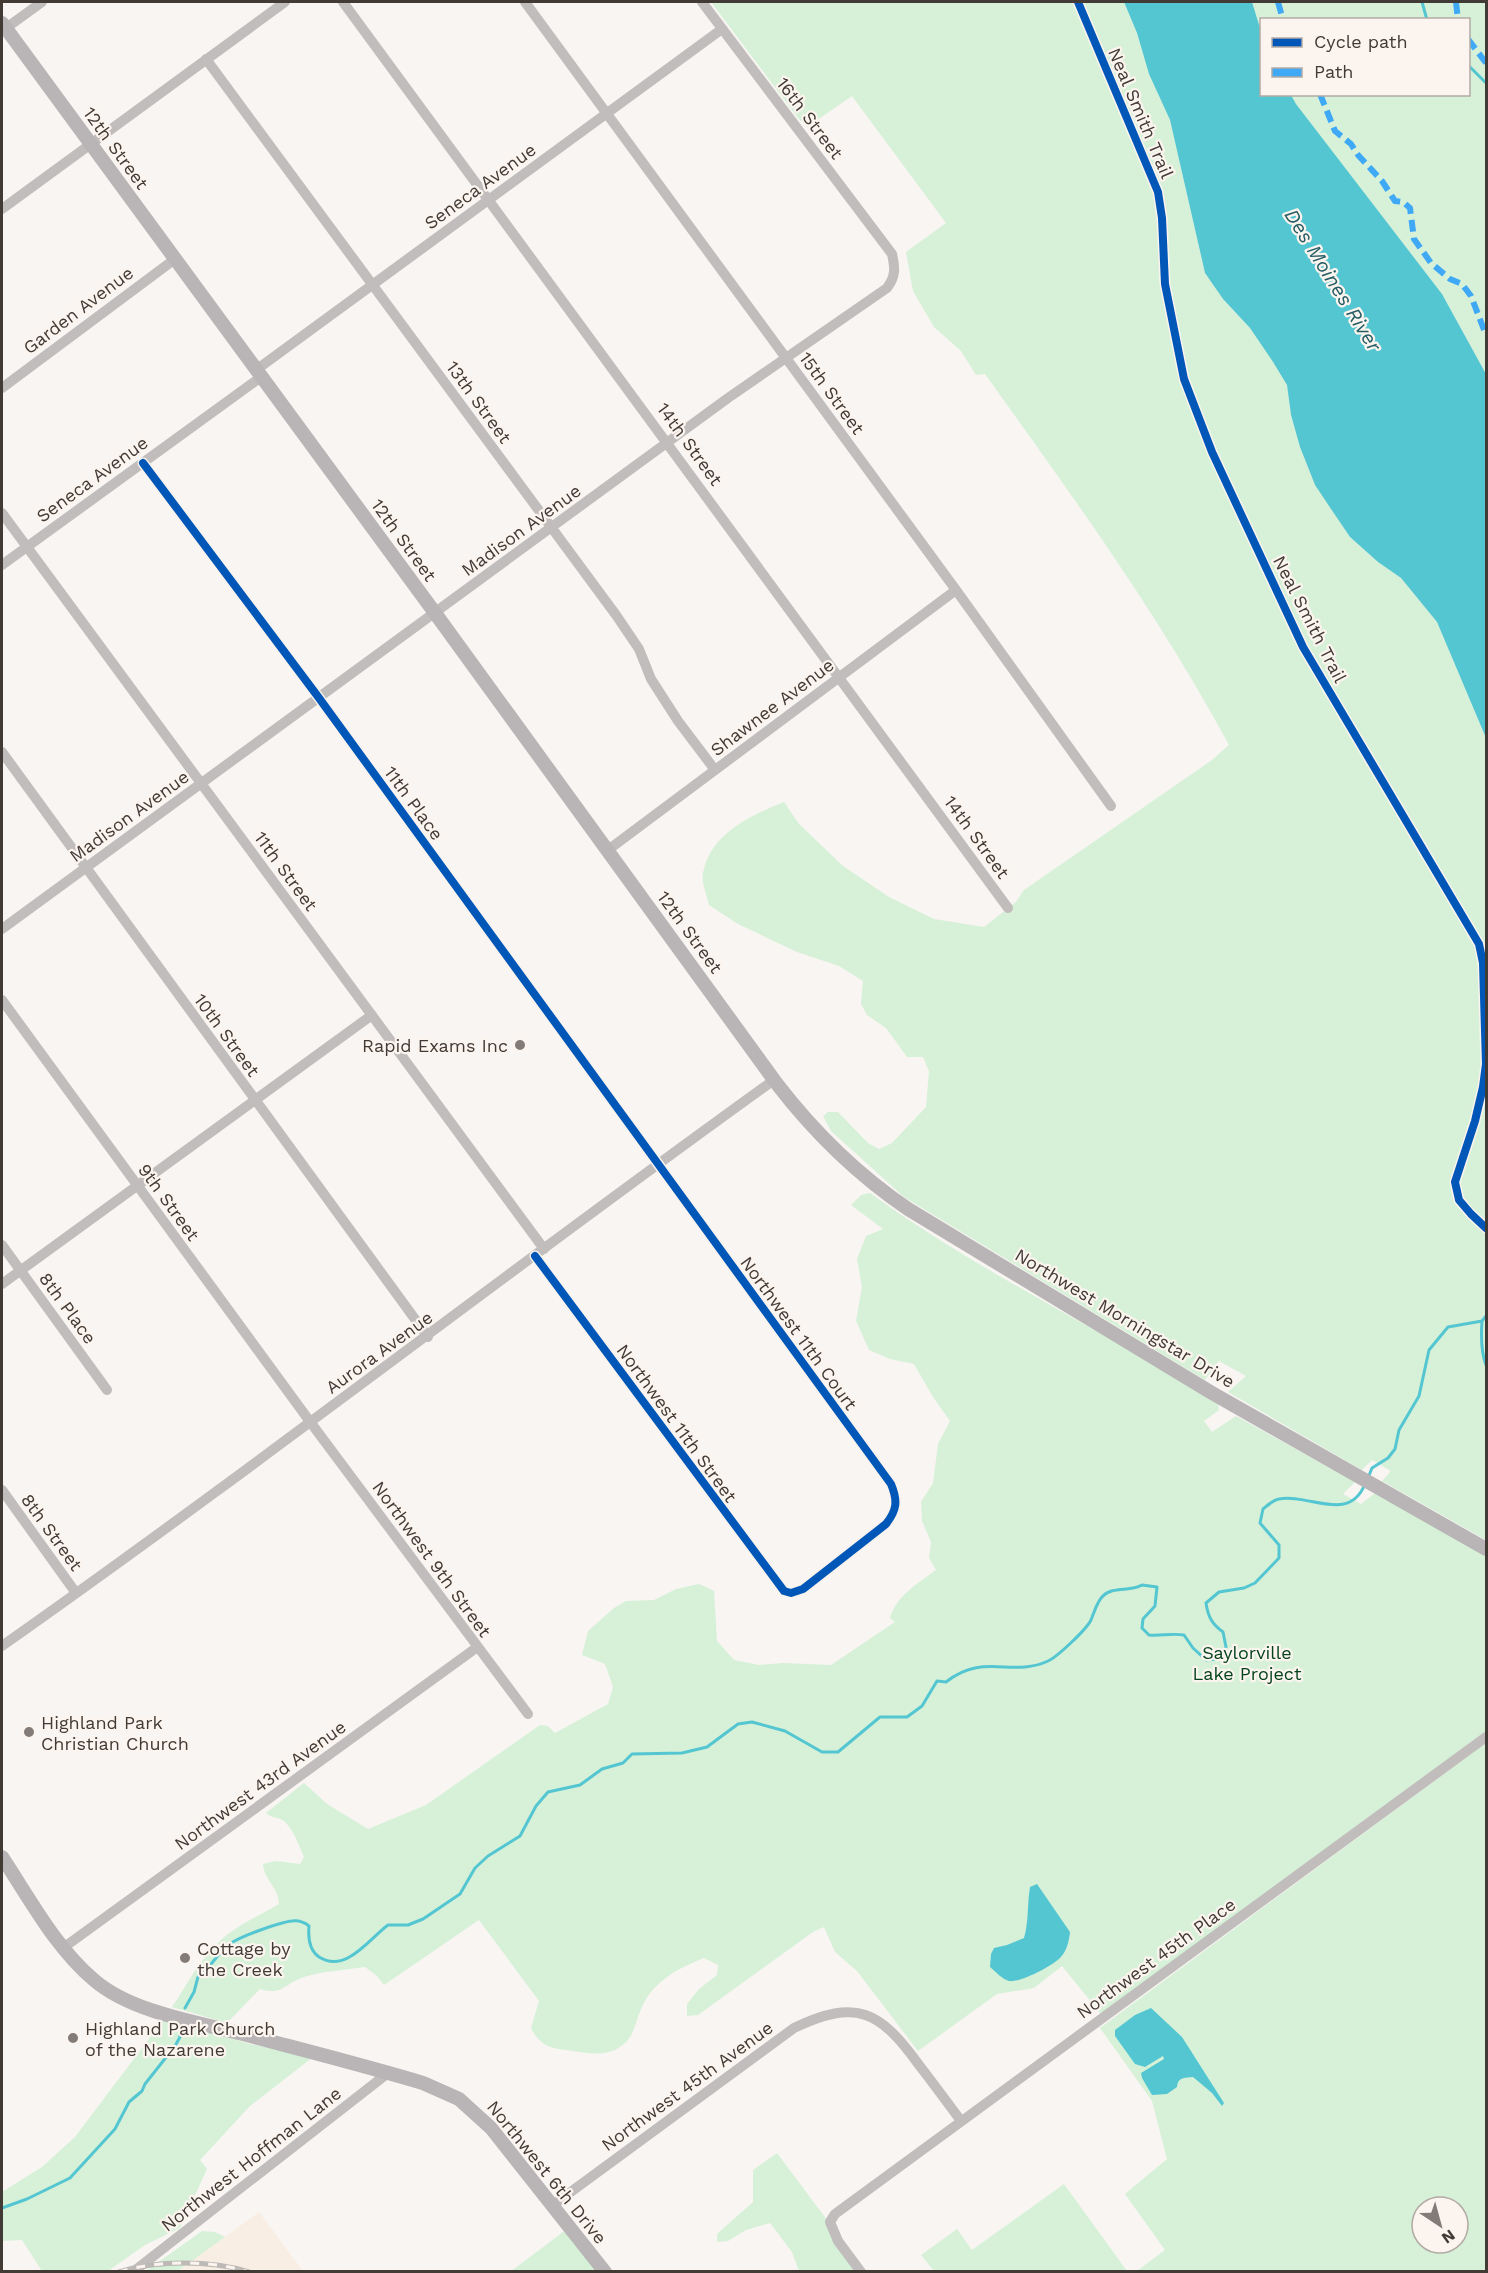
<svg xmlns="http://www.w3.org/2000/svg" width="1488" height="2273" viewBox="0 0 1488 2273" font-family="'Work Sans',sans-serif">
  <rect width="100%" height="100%" fill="#f8f5f2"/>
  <path fill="#f9eee3" d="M259,2212L303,2271L178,2272L193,2260Z"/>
  <path fill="#d6f1d8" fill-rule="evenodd" d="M711,2H1124L1137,33L1149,74L1170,120L1205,273L1223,299L1250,328L1273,362L1287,385L1291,415L1300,447L1315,485L1331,509L1350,537L1378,562L1401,578L1437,622L1486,738V1540L1382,1481L1391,1471L1372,1460L1362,1470L1228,1392L1246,1376L1219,1361L1205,1380L904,1197L831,1131L823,1116L828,1112H838L868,1143L879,1149L892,1143L926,1107L929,1071L923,1057H907L886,1028L867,1015L861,1004L863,981L839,966L797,952L738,924L709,905C707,896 701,882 703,873C711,833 750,816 784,802L799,824L843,866L889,897L934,919L984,927L1016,902L1024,890L1212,760L1229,745C1159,615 1071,494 985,374L976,375L961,351L934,327L913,291L906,252L946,223L852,96L807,127L798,118Z
    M1252,2H1486V374L1442,294L1295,104L1291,95L1468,94V20H1262L1261,31Z
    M870,1193C980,1273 1104,1330 1218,1404L1219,1410L1204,1421L1212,1432L1236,1416L1355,1482L1343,1494L1361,1504L1375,1493L1486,1556V1731L1101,2014L1062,1966L1034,1988L997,1994L918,2051L857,1971L835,1952L824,1927L813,1932L698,2015L687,2016V2004L699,1989L717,1975L718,1965L704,1958C677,1969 653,1981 641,2009C636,2020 635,2034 625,2043C610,2057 592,2054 573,2051C553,2048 542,2049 531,2028L539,2001L479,1920L384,1985L377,1976L365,1967C345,1970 323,1971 304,1977C285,1983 283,1996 260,1989L227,2023L172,2007C187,1985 199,1960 219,1942C235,1926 259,1916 279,1904C279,1888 264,1880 263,1864L276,1861L300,1864L304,1857C299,1846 294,1830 284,1821C279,1817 271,1818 266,1813L304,1783L327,1804L368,1829L426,1805L540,1725L548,1726L555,1733L608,1704L613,1687L605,1664L582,1655L588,1631L614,1608L626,1601L654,1600L676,1589L699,1584L714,1591L717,1641L734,1660L759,1665L783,1663L831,1665L895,1622L890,1618C897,1595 917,1584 936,1570L929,1558L931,1542L922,1521L921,1502L933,1483L938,1444L950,1421L933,1397L914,1364L890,1359L869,1350L856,1321L862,1287L857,1259L866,1236L883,1229L851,1205L861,1195Z
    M1486,1743V2271H1137L1165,2250L1125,2194L1167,2159L1152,2101L1100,2028ZM1422,2207H1458V2243H1422Z
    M164,2019L250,2044L313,2057L250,2106L200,2160L207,2169L180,2228L145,2245L108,2271H42L22,2240L2,2241V2192L42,2167L75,2137Z
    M777,2153L865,2271H799L792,2252L770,2223L746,2230L728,2241L717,2242V2234L753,2202V2170Z
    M1064,2184L1127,2271H934L921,2255L957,2229L972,2250Z
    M567,2229L600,2272H510Z
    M202,2231L215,2232L225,2237L178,2271H146Z"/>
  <path fill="#54c6d2" d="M1124,2H1252L1261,31L1262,94L1291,95L1296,104L1442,294L1486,374V738L1437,622L1401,578L1378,562L1350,537L1331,509L1315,485L1300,447L1291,415L1287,385L1273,362L1250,328L1223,299L1205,273L1170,120L1149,74L1137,33Z
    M1037,1884L1070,1932C1069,1941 1067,1951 1060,1958C1052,1966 1020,1983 1009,1981C1002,1979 996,1972 990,1967L991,1954L994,1948L1007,1945L1024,1938C1029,1921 1027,1904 1030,1887Z
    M1151,2008L1182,2037L1224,2103L1222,2106L1212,2093L1193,2077C1184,2078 1178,2077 1177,2087L1167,2094L1152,2095L1142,2078L1141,2073L1164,2059L1163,2056L1145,2067L1135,2064L1115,2036V2030L1135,2015Z"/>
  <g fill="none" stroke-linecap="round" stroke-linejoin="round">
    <path stroke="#54c6d2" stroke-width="3" d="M1422,2L1427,20
      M1468,65L1486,83
      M1486,1316L1482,1321C1481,1335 1481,1352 1486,1365
      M1368,1478L1372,1468L1388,1458L1395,1449L1399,1430L1419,1396L1429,1350L1448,1327L1482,1321
      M185,2008L194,1992L198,1977C211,1968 216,1954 230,1944C239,1937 280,1922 292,1921C299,1920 304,1922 309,1926C308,1937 309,1950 319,1957C346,1974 369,1939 388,1925H408L423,1919L460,1894L475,1868L488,1856L520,1836L536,1806L548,1792L580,1785L602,1769L623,1763L632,1754L682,1753L707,1747L738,1724L752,1722L785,1731L822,1752H838L880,1717H907L922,1706L937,1681L946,1682C984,1652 1011,1678 1048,1661C1057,1657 1086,1630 1091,1620C1094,1613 1097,1601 1103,1596C1112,1586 1131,1592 1142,1585L1157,1587L1155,1606L1143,1619L1142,1628L1149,1635C1161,1636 1172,1633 1184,1635L1193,1648L1206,1660L1218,1659L1226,1647L1223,1632C1212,1624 1208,1617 1206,1603L1219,1592L1244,1588L1255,1583L1279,1558V1545L1260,1523L1263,1509C1268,1505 1273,1500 1279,1499C1308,1493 1349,1524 1365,1484
      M2,2208L27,2199L70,2178L115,2129L129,2102L142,2091L145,2084L175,2046L180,2037L179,2029"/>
    <path stroke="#c0bdbc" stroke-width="10" d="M343,2L1008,908
      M525,2L956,590L1111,806
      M2,31L42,2
      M206,59L616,615L639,649L651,679L678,721L715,770
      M2,209L285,2
      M256,370L722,29
      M2,388L175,259
      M143,463L319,698L891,1484C898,1501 897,1510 886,1524L803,1589L791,1593L784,1591L535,1256
      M2,513L544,1249
      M2,565L261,377
      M2,752L428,1337
      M608,850L956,590
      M2,929L728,398L887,288C896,276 895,268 892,254L702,2
      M2,1000L311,1423L528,1714
      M2,1245L107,1390
      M2,1284L372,1015
      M2,1490L76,1593
      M2,1646C263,1462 515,1266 774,1080
      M63,1948L476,1648
      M553,2205L794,2028C857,1998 880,2011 919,2065C933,2083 947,2102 961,2121
      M133,2272L388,2073
      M861,2272L838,2241L830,2222L835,2214L1486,1737"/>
    <path stroke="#b9b4b5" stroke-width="14" d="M2,23L435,613L777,1084C814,1132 858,1175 908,1209L1212,1393L1486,1549
      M2,1857C30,1899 55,1947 94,1980C131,2012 196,2022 243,2034C303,2050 363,2065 423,2083L459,2099L491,2128L605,2272"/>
    <g stroke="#bcb9b6" stroke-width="5">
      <path id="rail" d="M119,2272C156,2260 212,2260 249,2272"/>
    </g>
    <use href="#rail" stroke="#fcf4ee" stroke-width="3" stroke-dasharray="9" stroke-linecap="butt"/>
    <path stroke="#3fa9f5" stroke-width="6" stroke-dasharray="12 6" stroke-linecap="butt" d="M1278,2L1283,20
      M1456,2L1458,20
      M1468,39L1486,63
      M1320,94L1335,131L1351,144L1358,155L1382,181L1395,201L1403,202L1410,208L1414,239L1431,263L1450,279L1462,284L1471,296L1486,335"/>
    <g stroke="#fcf4ee" stroke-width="11">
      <path id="cycleway" d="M1078,2L1158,192L1162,218L1165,284L1184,379L1212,452L1303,647L1479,944L1483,963L1486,1064L1483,1087L1475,1121L1455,1182L1459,1200L1471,1214L1486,1228
        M143,463L319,698L891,1484C898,1501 897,1510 886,1524L803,1589L791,1593L784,1591L535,1256"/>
    </g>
    <use href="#cycleway" stroke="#0057b8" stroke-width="8"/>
  </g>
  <g fill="#827b77" stroke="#fcf4ee" stroke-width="2">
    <circle cx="520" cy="1045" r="6"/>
    <circle cx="29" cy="1732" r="6"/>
    <circle cx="185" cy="1958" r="6"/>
    <circle cx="73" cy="2038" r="6"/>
  </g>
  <g text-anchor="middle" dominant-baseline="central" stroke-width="4.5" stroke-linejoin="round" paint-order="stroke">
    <g font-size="18" fill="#423a35" stroke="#fcf4ee">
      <text transform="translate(1141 113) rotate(67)">Neal Smith Trail</text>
      <text transform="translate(810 118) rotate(53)">16th Street</text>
      <text transform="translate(116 148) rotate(54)">12th Street</text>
      <text transform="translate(480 186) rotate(-36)">Seneca Avenue</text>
      <text transform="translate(78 310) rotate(-37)">Garden Avenue</text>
      <text transform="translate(832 393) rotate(54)">15th Street</text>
      <text transform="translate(479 402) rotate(54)">13th Street</text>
      <text transform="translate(690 444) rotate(54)">14th Street</text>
      <text transform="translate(92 479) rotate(-36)">Seneca Avenue</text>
      <text transform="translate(521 530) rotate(-36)">Madison Avenue</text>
      <text transform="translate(404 540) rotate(54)">12th Street</text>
      <text transform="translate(1310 619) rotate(63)">Neal Smith Trail</text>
      <text transform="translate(772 707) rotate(-37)">Shawnee Avenue</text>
      <text transform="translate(414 803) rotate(54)">11th Place</text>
      <text transform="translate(129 816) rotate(-36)">Madison Avenue</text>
      <text transform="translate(977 837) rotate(54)">14th Street</text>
      <text transform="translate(286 871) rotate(54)">11th Street</text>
      <text transform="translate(690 932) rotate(54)">12th Street</text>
      <text transform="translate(227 1035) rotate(54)">10th Street</text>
      <text transform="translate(169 1202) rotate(54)">9th Street</text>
      <text transform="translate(68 1308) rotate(54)">8th Place</text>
      <text transform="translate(1125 1318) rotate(31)">Northwest Morningstar Drive</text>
      <text transform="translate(799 1333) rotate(54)">Northwest 11th Court</text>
      <text transform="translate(379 1352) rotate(-36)">Aurora Avenue</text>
      <text transform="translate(677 1423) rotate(54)">Northwest 11th Street</text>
      <text transform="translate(52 1532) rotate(54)">8th Street</text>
      <text transform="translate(432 1559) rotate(54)">Northwest 9th Street</text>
      <text transform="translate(260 1785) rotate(-36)">Northwest 43rd Avenue</text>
      <text transform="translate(1156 1958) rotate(-36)">Northwest 45th Place</text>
      <text transform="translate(687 2086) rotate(-36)">Northwest 45th Avenue</text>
      <text transform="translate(251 2159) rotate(-38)">Northwest Hoffman Lane</text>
      <text transform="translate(547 2172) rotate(51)">Northwest 6th Drive</text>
    </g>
    <g font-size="18" fill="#423a35" stroke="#fcf4ee" text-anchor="start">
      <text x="508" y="1045" text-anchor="end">Rapid Exams Inc</text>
      <text x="41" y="1722">Highland Park<tspan x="41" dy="21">Christian Church</tspan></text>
      <text x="197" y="1948">Cottage by<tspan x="197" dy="21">the Creek</tspan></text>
      <text x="85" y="2028">Highland Park Church<tspan x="85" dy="21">of the Nazarene</tspan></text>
    </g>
    <g font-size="18" fill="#04441d" stroke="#fcf4ee">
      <text x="1247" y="1652">Saylorville<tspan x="1247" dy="21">Lake Project</tspan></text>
    </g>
    <g font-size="20" font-style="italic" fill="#255d65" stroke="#fcf4ee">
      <text transform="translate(1333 280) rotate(58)">Des Moines River</text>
    </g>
  </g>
  <rect width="1488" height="2273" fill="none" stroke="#423a35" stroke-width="6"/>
  <rect x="1260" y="18" width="210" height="78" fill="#fcf4ee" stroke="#b2aaa4" stroke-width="1.5"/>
  <rect x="1272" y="38" width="30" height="9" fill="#0057b8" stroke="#b2aaa4" stroke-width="1.5"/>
  <text x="1314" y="48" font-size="18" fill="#423a35">Cycle path</text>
  <rect x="1272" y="68" width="30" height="9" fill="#3fa9f5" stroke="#b2aaa4" stroke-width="1.5"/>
  <text x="1314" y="78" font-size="18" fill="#423a35">Path</text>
  <g transform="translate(1440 2225) rotate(144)"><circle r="28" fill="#fcf4ee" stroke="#b2aaa4" stroke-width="1.5"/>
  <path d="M0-4.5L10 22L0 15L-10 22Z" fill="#827b77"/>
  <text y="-9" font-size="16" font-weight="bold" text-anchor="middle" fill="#423a35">N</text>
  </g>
</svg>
